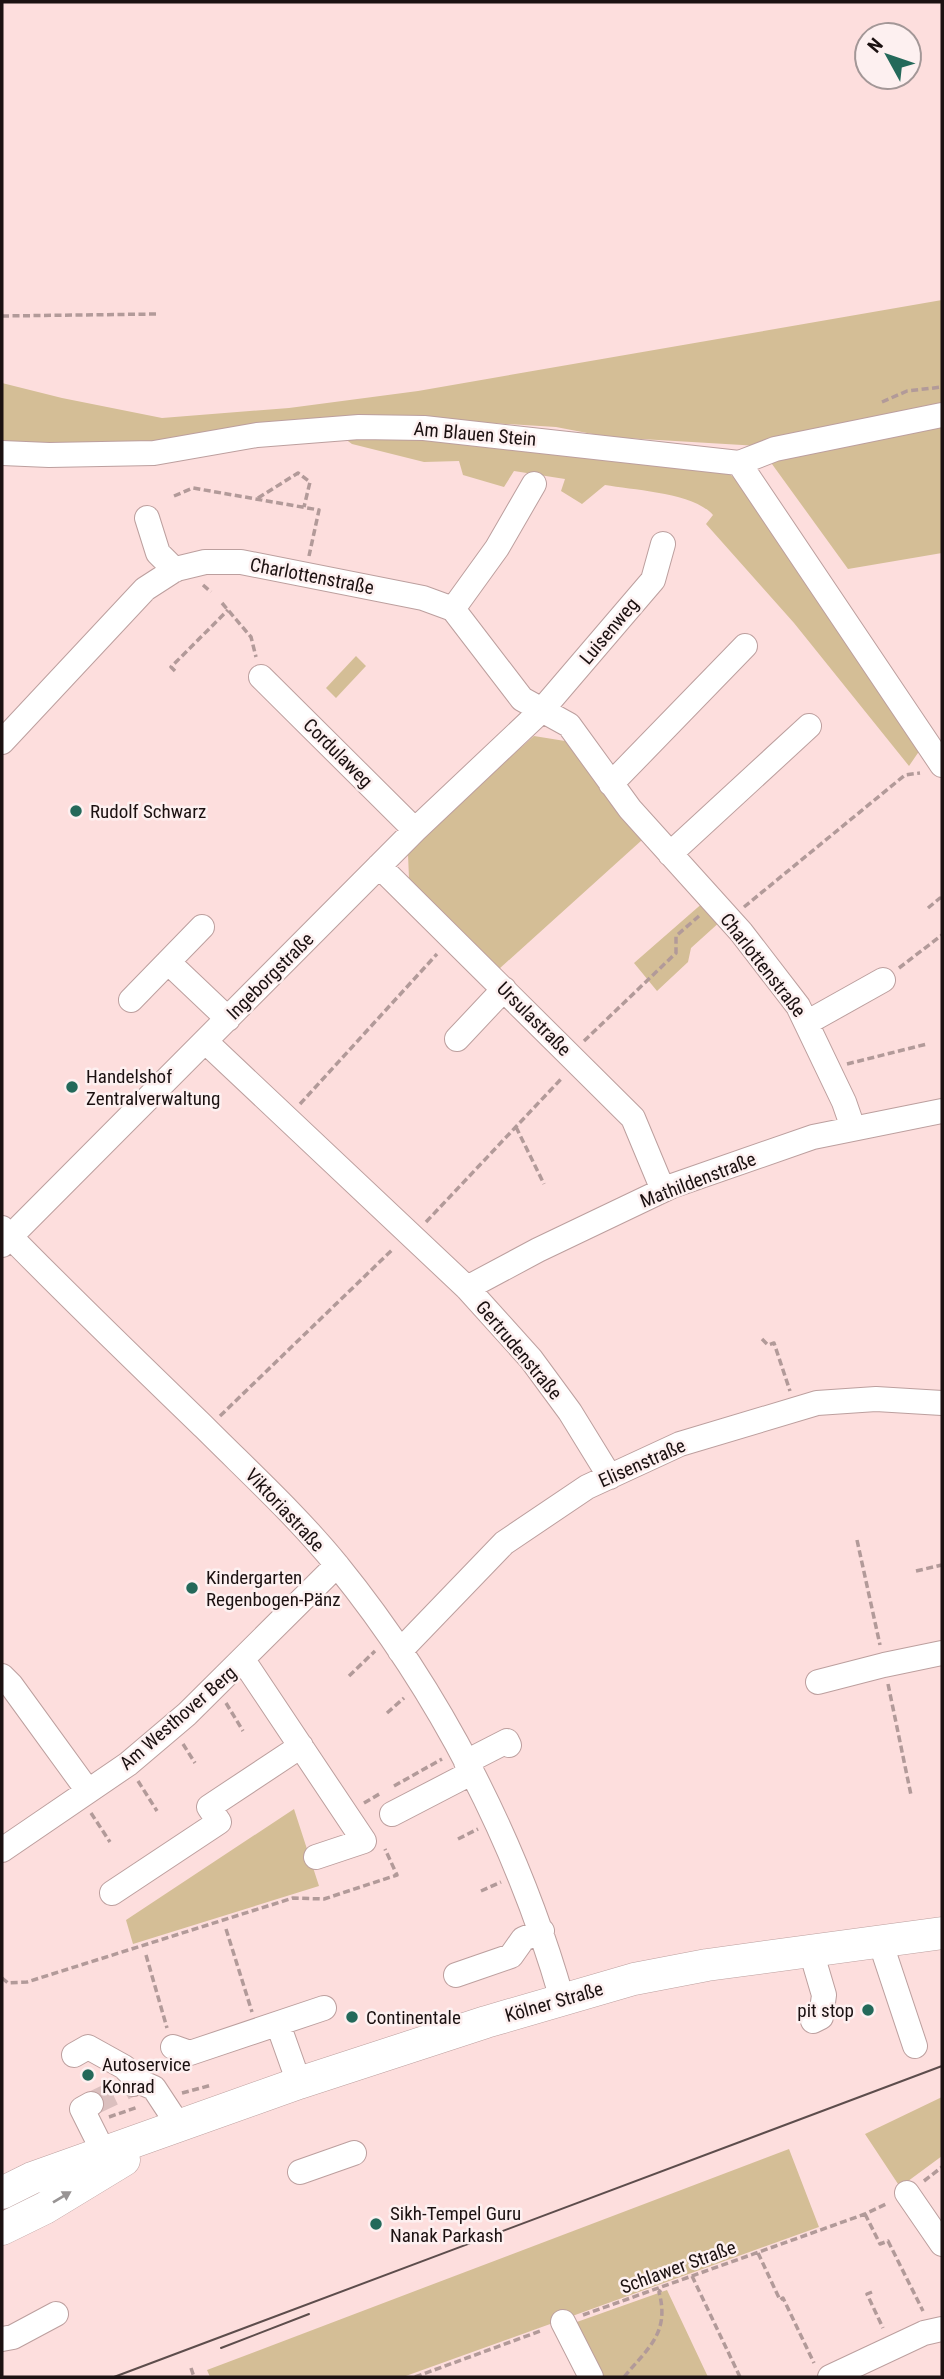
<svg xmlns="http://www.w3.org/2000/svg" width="944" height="2379" viewBox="0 0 944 2379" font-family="'Roboto Condensed',sans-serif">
  <rect width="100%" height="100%" fill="#fddedd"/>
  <path fill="#d4be96" d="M942,300V553L848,569L759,446L608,437L556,427L426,419L155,448L2,444V383L62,398L162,418L289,408L418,391Z
    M337,433L416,435L726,471L743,485L922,747L909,766L794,623L706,524L713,515C694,493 634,490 605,485L582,504L561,491L565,479L514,471L504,487L463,475L459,461L424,462L352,444Z
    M356,656L366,666L336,698L326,688Z
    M534,736L565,741L642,840L499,969L409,879L408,854L455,805Z
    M705,901L722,920L691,948L688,962L657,991L634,963Z
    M294,1809L319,1886L133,1944L126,1920Z
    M942,2097V2156L900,2187L865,2134Z
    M789,2149L819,2227L403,2377H210L207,2370Z
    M667,2290L708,2377H596L574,2323Z"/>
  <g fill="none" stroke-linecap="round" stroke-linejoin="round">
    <path stroke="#dbbfbe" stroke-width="24" stroke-dasharray="24 12" stroke-linecap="butt" d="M91,2104L133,2084"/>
    <g stroke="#bc9f9e" stroke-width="26">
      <path id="minor" d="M2,453L49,455L154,453L257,435L359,427L424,428L739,463L775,449L942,415
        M739,463L942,765
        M147,518L158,553L175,570
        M453,609L497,548L534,484
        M261,677L415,830
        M2,742L145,589L176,569L205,562H241L423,598L453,609L522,699L569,725L630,809L741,932L798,1006L844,1102L853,1128
        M611,784L745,646
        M670,854L809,726
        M379,866L633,1118L663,1190
        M168,962L228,1019
        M131,1000L202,927
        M808,1022L883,980
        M457,1039L504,989
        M206,1042L467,1288L531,1359L570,1412L610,1477
        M2,1228C68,1296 137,1362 205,1428C250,1473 297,1516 337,1565C440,1692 517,1842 562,1999
        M2,1245L415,830L541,711L653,580L663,544
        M467,1288L538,1250L672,1186L813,1137L942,1111
        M400,1651L504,1543L587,1487L680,1444L817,1403L876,1399L942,1403
        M243,1660L364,1841L316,1857
        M2,1676L11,1685L88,1791
        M818,1682L884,1665L942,1653
        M466,1762L507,1741L509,1745
        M392,1814L471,1773
        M2,1850L128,1764L187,1714L337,1565
        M112,1893L219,1822L209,1807L301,1746
        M880,1941L915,2046
        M811,1951L824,1995L821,2017L813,2021
        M456,1975L511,1956L523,1939L542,1931
        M278,2024L299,2083
        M173,2047L190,2053L324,2008
        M74,2055L88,2047L124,2067L138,2081
        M133,2084L138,2081L154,2088L179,2126
        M91,2104L82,2109L111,2167
        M300,2172L354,2153
        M907,2193L942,2244
        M563,2322L591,2377
        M2,2339L13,2337L56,2314
        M830,2377L924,2333L942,2329"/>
    </g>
    <g stroke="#bc9f9e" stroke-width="33">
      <path id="major" d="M2,2193L32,2178L299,2083L486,2022L634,1979L707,1965L942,1933
        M2,2229L45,2208L124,2160"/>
    </g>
    <path stroke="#b29a99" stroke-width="3.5" stroke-dasharray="7 3.5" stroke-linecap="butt" d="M2,316L156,314
      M882,402L907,391L942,387
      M174,496L193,488L319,510L309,556
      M258,498L298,473L310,482L304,507
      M203,585L211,592
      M222,603L251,637L256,657
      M175,671L171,667L228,610
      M744,907L905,775L920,773
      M928,908L940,898L942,902
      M899,968L942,935
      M584,1041L676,953V936L699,916
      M847,1064L927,1044
      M300,1104L437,954
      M516,1127L544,1184
      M426,1222L562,1078
      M762,1339L768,1345L774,1343L790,1391
      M220,1416L393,1249
      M857,1540L880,1645
      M916,1571L942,1565
      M349,1676L375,1651
      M888,1684L911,1795
      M226,1703L243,1731
      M387,1713L404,1698
      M183,1744L195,1763
      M138,1781L157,1811
      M394,1786L442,1759
      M364,1803L381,1793
      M91,1813L110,1842
      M458,1839L478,1829
      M481,1891L501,1882
      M226,1929L252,2012
      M146,1955L167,2028
      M2,1978L8,1983L27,1982L293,1898L324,1899L397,1875L385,1849
      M182,2093L212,2085
      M109,2117L138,2107
      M924,2181L942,2167
      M865,2214L880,2244L888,2241L923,2311
      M758,2253L780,2300L783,2298L814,2363
      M692,2276L740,2377
      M872,2292L867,2294L883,2328
      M583,2315L865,2214L888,2203
      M191,2368L194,2377
      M415,2377L543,2330
      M624,2377C648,2348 670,2333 659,2292L661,2290"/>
    <use href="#minor" stroke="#fff" stroke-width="24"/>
    <use href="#major" stroke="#fff" stroke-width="32"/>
    <path stroke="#5d4d4c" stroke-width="2" d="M221,2348L309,2314
      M114,2377L942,2066"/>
  </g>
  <defs><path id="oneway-solid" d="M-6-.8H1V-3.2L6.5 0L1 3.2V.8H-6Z" transform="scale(1.75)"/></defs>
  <use fill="#989494" href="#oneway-solid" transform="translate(62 2197) rotate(-31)"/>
  <g fill="#24695a" stroke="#fdf0f0" stroke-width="2.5">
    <circle cx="76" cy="811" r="7"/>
    <circle cx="72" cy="1087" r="7"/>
    <circle cx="192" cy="1588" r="7"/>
    <circle cx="868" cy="2010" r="7"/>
    <circle cx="352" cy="2017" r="7"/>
    <circle cx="88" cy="2075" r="7"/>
    <circle cx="376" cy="2224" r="7"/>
  </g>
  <g text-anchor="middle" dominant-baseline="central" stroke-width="5" stroke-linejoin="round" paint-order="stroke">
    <g font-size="19" fill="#1b1111" stroke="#fdf0f0">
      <text transform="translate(475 434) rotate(5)">Am Blauen Stein</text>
      <text transform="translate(312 576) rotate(11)">Charlottenstraße</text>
      <text transform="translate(609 631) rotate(-50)">Luisenweg</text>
      <text transform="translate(338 753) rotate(45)">Cordulaweg</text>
      <text transform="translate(763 965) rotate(52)">Charlottenstraße</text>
      <text transform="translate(270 976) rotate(-45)">Ingeborgstraße</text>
      <text transform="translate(534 1019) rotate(45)">Ursulastraße</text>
      <text transform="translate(698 1180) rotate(-21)">Mathildenstraße</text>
      <text transform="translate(519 1350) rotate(50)">Gertrudenstraße</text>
      <text transform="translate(642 1463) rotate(-24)">Elisenstraße</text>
      <text transform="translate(285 1510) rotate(47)">Viktoriastraße</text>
      <text transform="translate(178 1718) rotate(-41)">Am Westhover Berg</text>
      <text transform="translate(554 2002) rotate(-16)">Kölner Straße</text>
      <text transform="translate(678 2267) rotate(-20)">Schlawer Straße</text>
    </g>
    <g font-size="19" fill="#1b1111" stroke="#fdf0f0" text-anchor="start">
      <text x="90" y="811">Rudolf Schwarz</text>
      <text x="86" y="1076">Handelshof<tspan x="86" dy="22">Zentralverwaltung</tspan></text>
      <text x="206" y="1577">Kindergarten<tspan x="206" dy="22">Regenbogen-Pänz</tspan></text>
      <text x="854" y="2010" text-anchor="end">pit stop</text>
      <text x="366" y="2017">Continentale</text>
      <text x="102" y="2064">Autoservice<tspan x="102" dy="22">Konrad</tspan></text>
      <text x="390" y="2213">Sikh-Tempel Guru<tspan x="390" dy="22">Nanak Parkash</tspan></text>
    </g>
  </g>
  <rect width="944" height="2379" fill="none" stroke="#1b1111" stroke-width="7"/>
  <g transform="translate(888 56) rotate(310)"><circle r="33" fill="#fdf0f0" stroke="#a39797" stroke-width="2"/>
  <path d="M0-5L12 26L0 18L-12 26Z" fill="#24695a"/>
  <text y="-10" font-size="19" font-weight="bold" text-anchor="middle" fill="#1b1111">N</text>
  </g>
</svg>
